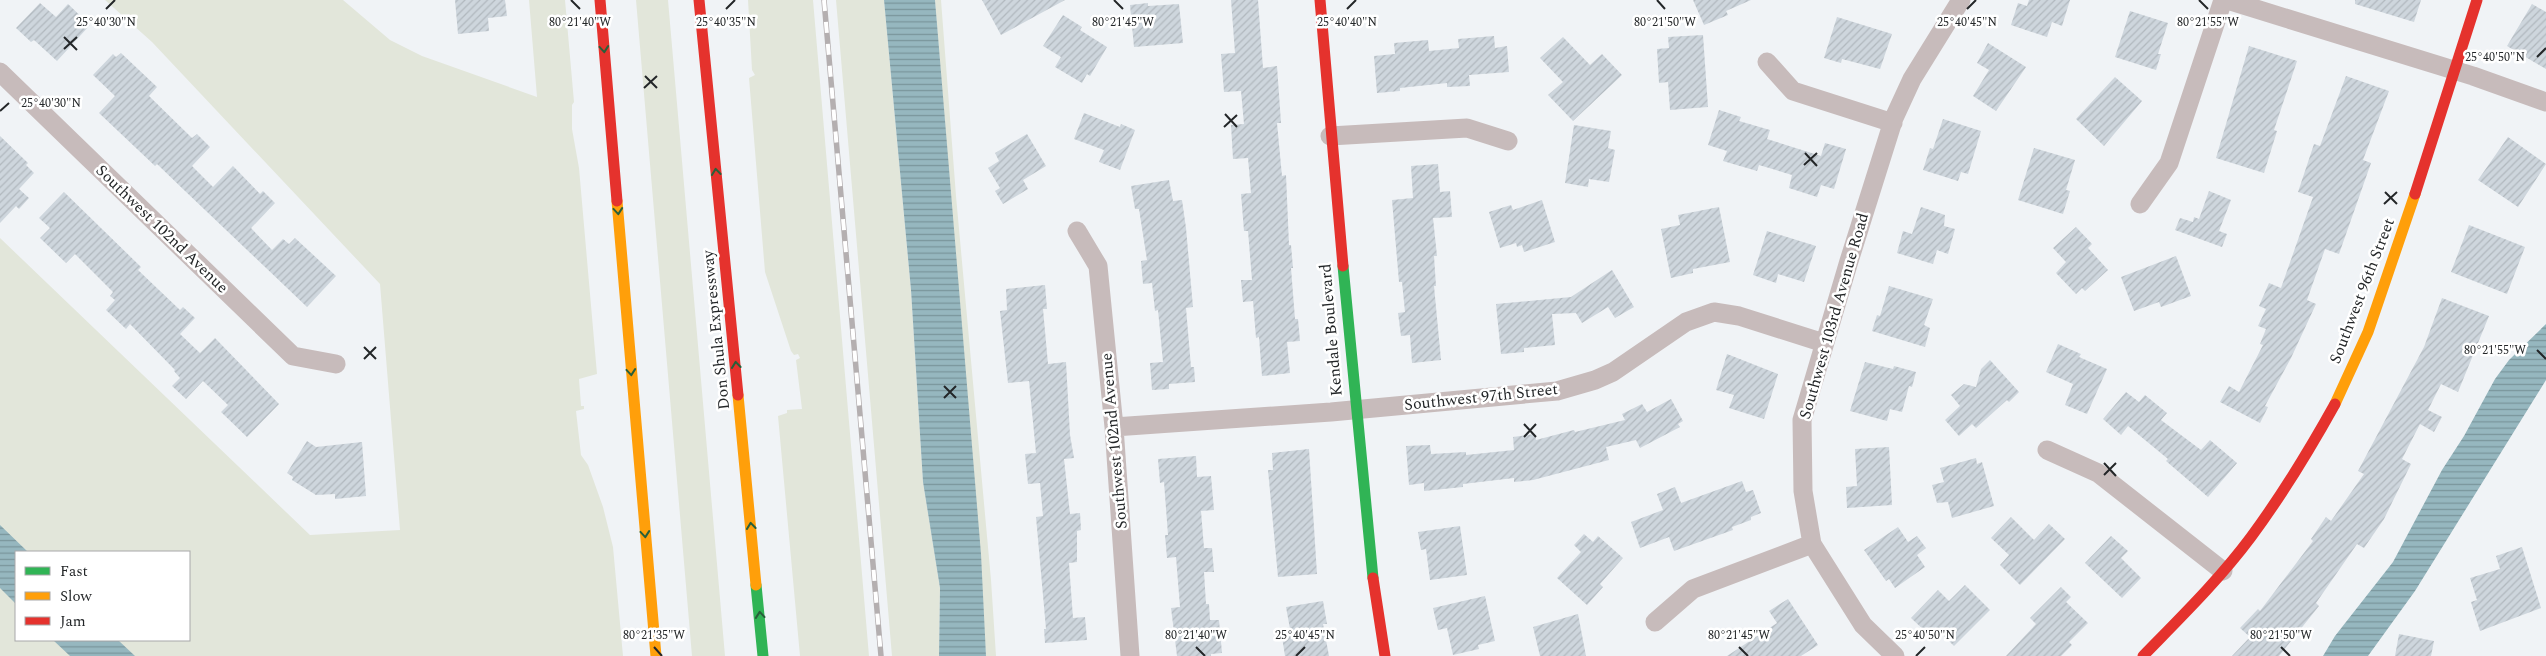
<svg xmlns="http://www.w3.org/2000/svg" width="2546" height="656" viewBox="0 0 2546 656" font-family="Spectral,serif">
  <defs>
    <pattern id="water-rules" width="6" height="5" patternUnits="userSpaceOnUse" patternTransform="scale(1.25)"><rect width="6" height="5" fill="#96b7bf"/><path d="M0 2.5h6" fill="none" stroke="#7a959b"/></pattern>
    <pattern id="building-hatch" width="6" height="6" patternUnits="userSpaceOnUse" patternTransform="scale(1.25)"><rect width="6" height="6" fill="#ced6dd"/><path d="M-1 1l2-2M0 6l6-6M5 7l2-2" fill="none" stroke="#b1b8be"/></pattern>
  </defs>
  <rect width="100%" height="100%" fill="#f0f3f6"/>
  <path fill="#e2e6da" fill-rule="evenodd" d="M105,0H343L390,40L422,56L537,97L529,0H565L574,102L572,105V129L579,168L597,374L579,379L581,406H584V409L576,411L581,455L588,465L603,507L613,547L623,656H0V238L310,535L400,530L380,284L152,42ZM16,552H189V640H16Z
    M636,0H668L725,656H692Z
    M748,0H813L869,656H800L778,416L787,413V410L802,409L796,360L800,358L798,354L794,355L791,351L765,272L749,78L755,75L752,70Z
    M836,0H884L911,290L923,482L940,588L939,656H892Z
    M935,0H941L956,196L991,580L996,656H986Z"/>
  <path fill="url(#water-rules)" d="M884,0H935L981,554L986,656H939L940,588L923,482L911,290Z
    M2546,324V380L2415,591L2368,656H2323L2335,636L2393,562L2442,470L2464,436L2495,379L2509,360Z
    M0,525L28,552H16V604L0,588Z
    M53,640H118L135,656H70Z"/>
  <path fill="url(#building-hatch)" d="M455,0H505L507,16L488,18L489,31L458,34Z
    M982,0H1065L1001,35Z
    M1231,0H1258L1263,68L1277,66L1281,123H1277L1282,176L1286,175L1289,245H1291L1293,268H1291L1295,319H1298L1300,341L1287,342L1290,373L1262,376L1259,337L1256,338L1253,301L1243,302L1241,280H1252L1248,231H1244L1241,194L1251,193L1248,158L1233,159L1231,125L1244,124L1241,91L1224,92L1221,54L1235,53Z
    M1693,0H1751L1726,11L1728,15L1704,25Z
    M2029,0H2070L2062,26L2052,22L2047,37L2011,25L2018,3L2027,6Z
    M2355,0H2421L2414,22L2355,4Z
    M40,3L56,17L68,4L90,25L57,61L34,40L31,42L16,28Z
    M1148,3V6L1179,4L1183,43L1134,47L1130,5Z
    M2532,4L2546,12V69L2507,46Z
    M2130,11L2168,23L2158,54H2161L2156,70L2115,57Z
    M1063,15L1082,27L1080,30L1107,47L1090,76L1087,74L1082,83L1055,67L1061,57L1043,46Z
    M1837,17L1892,34L1880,69L1842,59L1841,63L1824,58Z
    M1703,35L1708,107L1670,110L1668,82L1659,83L1657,49L1669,48L1668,37Z
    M1494,36L1495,48L1507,46L1509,72L1469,75L1470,86L1447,87V83L1400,88V91L1377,93L1374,56L1395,54L1394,43L1428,40L1429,51L1459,48L1458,39Z
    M1563,37L1590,65L1602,54L1622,75L1573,121L1548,95L1563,82L1540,58Z
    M1988,43L2026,67L1996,111L1973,96L1989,70L1977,63Z
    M2249,46L2297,61L2274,130L2277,131L2264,173L2216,158Z
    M121,53L157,87L149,96L192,138L197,134L210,147L192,166L213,187L233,166L260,194L263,191L275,203L251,228L272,250L283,239L289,244L295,238L336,276L307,307L184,190L157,164L155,166L99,113L115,96L93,75L113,54L116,57Z
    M2346,76L2389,91L2363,160L2371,163L2339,254L2325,249L2307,300L2316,304L2291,358L2265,406L2268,407L2260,423L2220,402L2229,386L2239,392L2263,345L2260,344L2266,329L2258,326L2266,309L2259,306L2269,283L2281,288L2313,197L2298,192L2314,144L2320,146Z
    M2115,77L2142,101L2104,146L2076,119Z
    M1719,110L1741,117L1739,121L1770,130L1767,139L1821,156L1825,143L1846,149L1834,189L1821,185L1817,197L1789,188L1792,175L1759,165L1757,171L1723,161L1727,151L1708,145Z
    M1084,113L1120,127L1121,124L1135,130L1120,170L1099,162L1104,150L1074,139Z
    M1943,119L1981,131L1968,174L1961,172L1958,181L1923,170L1930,148L1933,149Z
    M1574,125L1611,131L1608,148L1615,150L1609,182L1589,179L1588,187L1565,183Z
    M1027,134L1046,166L1023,180L1028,189L1003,204L995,191L1000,188L988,168L999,161L995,153Z
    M0,136L28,163L26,165L34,173L19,189L29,198L19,209L16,206L0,223Z
    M2508,137L2546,164L2518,207L2478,180Z
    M2034,148L2075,160L2066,190L2070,191L2063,214L2018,200Z
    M1438,164L1440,192L1450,191L1452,217L1433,218L1437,256H1434L1436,286H1434L1441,360L1412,363L1410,335L1401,336L1398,313L1405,312L1402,282H1399L1392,200L1413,198L1411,166Z
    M1169,180L1173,201L1182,200L1186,228L1193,307L1186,308L1191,367H1194L1195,382L1169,384V389L1152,390L1150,363L1163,362L1158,310L1155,311L1152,283L1143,284L1141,261L1147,260L1139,209H1135L1131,186Z
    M2209,191L2231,200L2219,231L2227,234L2222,247L2175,230L2180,218L2193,222L2194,217L2199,219Z
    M64,192L141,267L138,270L180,310L183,307L195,318L180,334L200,353L215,338L279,404L247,437L221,412L228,405L203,381L186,399L172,386L180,378L174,371L175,370L130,324L126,329L106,310L115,300L110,296L113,292L75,254L66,263L40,238L50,228L39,218Z
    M1542,200L1555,242L1524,252L1522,245L1517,247L1516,243L1500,248L1489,212L1511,205L1513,210Z
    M1719,207L1730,262L1693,269V273L1671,278L1661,229L1680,225L1678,215Z
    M1921,207L1945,215L1944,226L1955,229L1948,254L1937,250L1933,264L1897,253L1903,231L1912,234Z
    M2469,225L2525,247L2507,294L2451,272Z
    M2076,227L2092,244L2088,248L2108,270L2085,291L2082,288L2076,294L2056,273L2066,262L2053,248Z
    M1767,231L1816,246L1804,282L1778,274L1776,283L1753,275Z
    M2176,256L2191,296L2161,307L2159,302L2134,311L2121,277Z
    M1612,270L1634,307L1615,318L1608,307L1582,323L1576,313L1552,314L1555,345L1524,348V352L1501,354L1496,304L1571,297Z
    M1045,285L1047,309H1043L1048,364L1066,362L1070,435L1074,458L1064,459L1070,514L1080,513L1081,530L1077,531V562L1069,563L1073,618L1085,617L1087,640L1045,643L1044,629H1046L1036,517L1043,516L1040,483L1028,484L1025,454L1036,453L1029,381L1008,383L1000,311L1007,310L1006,289Z
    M1889,286L1933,299L1924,325L1930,328L1925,347L1872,331L1877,315L1880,316Z
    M2442,298L2489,316L2458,392L2441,384L2428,410L2442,417L2434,432L2420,424L2402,459L2411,464L2384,519L2364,548L2357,544L2316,603L2319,606L2279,656H2232L2250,637L2240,628L2258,609L2260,611L2313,541L2311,539L2326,517L2331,521L2364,474L2358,471L2424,347Z
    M2058,344L2081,354L2079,357L2107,369L2087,414L2065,405L2073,384L2046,372Z
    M1727,354L1778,374L1764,419L1729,408L1734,395L1716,390Z
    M1990,360L2019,392L2009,402L2007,400L1976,428L1972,424L1959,436L1945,420L1960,406L1951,395L1964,384L1976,387L1981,369Z
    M1865,362L1893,369L1894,366L1916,372L1912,387L1909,386L1902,412L1890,409L1887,421L1850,411Z
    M2126,392L2139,402L2145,395L2167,413L2161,420L2201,450L2210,440L2237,463L2208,497L2166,461L2168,459L2128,426L2121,435L2103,419Z
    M1671,399L1683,421L1678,424L1680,427L1640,448L1636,440L1606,447L1609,460L1533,480L1514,482V478L1463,484V487L1424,491V483L1409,485L1406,446L1430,445L1431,454L1466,452V455L1514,450L1513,437L1535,434L1536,440L1574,430L1575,432L1625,420L1622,414L1642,404L1647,412Z
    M307,441L316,447L362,442L366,496L335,499V494L316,495L292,480L293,477L287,473Z
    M1889,447L1892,505L1847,508L1846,487L1857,486L1855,449Z
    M1309,449L1317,574L1278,577L1268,470H1273L1272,453Z
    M1196,456L1197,477L1211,476L1214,510L1201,511L1204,548H1212L1214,572H1204L1206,604H1209L1210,620H1219L1222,653L1211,654V656H1177L1171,608L1180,607L1176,557L1167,558L1165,535H1168L1164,482L1160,483L1158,459Z
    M1976,458L1977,464L1982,462L1994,506L1952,518L1948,502L1937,503L1932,485L1944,482L1940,468Z
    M1742,481L1746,492L1753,490L1761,513L1751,517V520L1732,527L1733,530L1674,551L1669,537L1640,548L1631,522L1663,510L1657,494L1675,487L1681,503Z
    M2011,517L2034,540L2049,524L2065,539L2020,585L2000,565L2009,555L1991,538Z
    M1460,526L1467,575L1430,580L1426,549L1421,550L1418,532Z
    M1898,527L1908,542L1917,536L1926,548L1917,555L1925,567L1895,588L1889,579L1886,581L1864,550Z
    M1584,534L1593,542L1598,536L1623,558L1600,584L1603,587L1587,605L1557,578L1581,552L1574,545Z
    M2111,536L2128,551L2121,558L2141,578L2122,598L2085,563Z
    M2522,547L2541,608L2480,631L2471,602L2477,600L2470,578L2500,569L2496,556Z
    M1965,585L1990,610L1954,646L1935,627L1928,634L1911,618L1938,590L1949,601Z
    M2061,587L2071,597L2066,602L2088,623L2069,642L2072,645L2061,656H2006L2036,624L2030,618Z
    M1485,596L1495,641L1478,645L1479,649L1453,655L1447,628L1438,630L1433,608Z
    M1788,599L1818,645L1801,656H1727L1777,623L1769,611Z
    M1323,601L1327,624H1323L1329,656H1285L1281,630L1290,629L1286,607Z
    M1578,614L1586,656H1540L1533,627Z
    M2399,634L2434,641L2431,656H2395Z"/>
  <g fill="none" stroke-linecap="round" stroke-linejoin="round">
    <path stroke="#c7bbbb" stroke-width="19" d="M2227,0L2473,76L2546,102
      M1767,62L1793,91L1893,123
      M0,72L293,356L336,364
      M1330,136L1467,128L1508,141
      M2140,204L2169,163L2223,0
      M1077,231L1098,266L1114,427L1130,656
      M1114,427L1331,412L1557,391L1595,380L1613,372L1686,322L1714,312L1739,316L1824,343
      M2047,450L2098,473L2223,571
      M1655,622L1693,589L1812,544
      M1895,656L1863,625L1812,544L1803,491L1802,420L1849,261L1894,118L1912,79L1961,0"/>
    <path stroke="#30b455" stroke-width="11" d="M1343,266L1373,578
      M756,585L763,656"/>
    <path stroke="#ff9f0a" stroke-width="11" d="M617,201L656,656
      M738,395L756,585
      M2335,404L2368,332L2415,194"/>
    <path stroke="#e5322d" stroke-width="11" d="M600,0L617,201
      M699,0L738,395
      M1320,0L1343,266
      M2415,194L2477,0
      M1373,578L1385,656
      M2143,656C2180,618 2219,580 2251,537C2282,495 2310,449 2335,404"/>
    <g stroke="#b4afb0" stroke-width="5.5">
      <path id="rail" d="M824,0L881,656"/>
    </g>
    <use href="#rail" stroke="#fff" stroke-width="4" stroke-dasharray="11" stroke-linecap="butt"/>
  </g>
  <defs><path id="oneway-chevron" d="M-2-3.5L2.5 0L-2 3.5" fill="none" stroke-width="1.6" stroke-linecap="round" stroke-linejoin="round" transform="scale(1.25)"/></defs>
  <g stroke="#285f3a">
    <use href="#oneway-chevron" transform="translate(604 49) rotate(85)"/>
    <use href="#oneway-chevron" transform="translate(716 172) rotate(-96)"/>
    <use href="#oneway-chevron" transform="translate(618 211) rotate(85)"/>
    <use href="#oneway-chevron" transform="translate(736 365) rotate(-96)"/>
    <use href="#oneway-chevron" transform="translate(631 372) rotate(85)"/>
    <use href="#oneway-chevron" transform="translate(751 526) rotate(-96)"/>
    <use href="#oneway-chevron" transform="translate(645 534) rotate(85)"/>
    <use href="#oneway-chevron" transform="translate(760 615) rotate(-95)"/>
  </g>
  <path fill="none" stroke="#232628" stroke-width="2" d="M571,0L580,9M1114,0L1123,9M1657,0L1665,9M2199,0L2208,9M106,9L115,0M726,9L735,0M1347,9L1356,0M1967,9L1976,0M64,37L77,50M64,49L77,37M2537,57L2546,48M645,76L657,88M644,88L657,76M0,111L9,103M1225,114L1237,127M1224,127L1237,115M1805,153L1817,166M1804,165L1817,153M2385,192L2397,204M2384,204L2397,192M364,347L376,359M2537,350L2546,359M364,359L376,347M944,386L956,398M944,398L956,386M1524,424L1536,437M1524,437L1536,424M2104,463L2116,476M2104,475L2116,463M654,647L662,656M1196,647L1205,656M1739,647L1748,656M2281,647L2290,656M1296,656L1305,647M1916,656L1925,647"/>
  <g text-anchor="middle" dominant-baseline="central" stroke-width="5" stroke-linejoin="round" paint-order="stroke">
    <g font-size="16" fill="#232628" stroke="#fff">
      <text transform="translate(162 229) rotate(44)">Southwest 102nd Avenue</text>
      <text transform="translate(2362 291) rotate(-69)">Southwest 96th Street</text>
      <text transform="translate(1834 316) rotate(-74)">Southwest 103rd Avenue Road</text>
      <text transform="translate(716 330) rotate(-96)">Don Shula Expressway</text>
      <text transform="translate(1331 330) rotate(-95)">Kendale Boulevard</text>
      <text transform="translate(1481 397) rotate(-6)">Southwest 97th Street</text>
      <text transform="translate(1114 441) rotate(-95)">Southwest 102nd Avenue</text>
    </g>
  </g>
  <g font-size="12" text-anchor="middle" fill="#232628" stroke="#fff" stroke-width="5" stroke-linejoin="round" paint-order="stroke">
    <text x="106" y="26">25°40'30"N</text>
    <text x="726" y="26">25°40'35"N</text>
    <text x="1347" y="26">25°40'40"N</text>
    <text x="1967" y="26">25°40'45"N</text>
    <text x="580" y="26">80°21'40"W</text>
    <text x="1123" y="26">80°21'45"W</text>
    <text x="1665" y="26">80°21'50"W</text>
    <text x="2208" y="26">80°21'55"W</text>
    <text x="2495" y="61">25°40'50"N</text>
    <text x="51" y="107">25°40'30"N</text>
    <text x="2495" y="354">80°21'55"W</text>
    <text x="654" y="639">80°21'35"W</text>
    <text x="1196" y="639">80°21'40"W</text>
    <text x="1739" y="639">80°21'45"W</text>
    <text x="2281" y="639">80°21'50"W</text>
    <text x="1305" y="639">25°40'45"N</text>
    <text x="1925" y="639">25°40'50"N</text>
  </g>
  <rect x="15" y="551" width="175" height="90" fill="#ffffff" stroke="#a7a8a9"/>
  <rect x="25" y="567" width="25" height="8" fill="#30b455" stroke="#a7a8a9"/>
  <text x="60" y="576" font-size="15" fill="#232628">Fast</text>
  <rect x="25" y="592" width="25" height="8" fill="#ff9f0a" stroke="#a7a8a9"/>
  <text x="60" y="601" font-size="15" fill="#232628">Slow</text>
  <rect x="25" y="617" width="25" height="8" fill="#e5322d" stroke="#a7a8a9"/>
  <text x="60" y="626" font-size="15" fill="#232628">Jam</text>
</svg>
